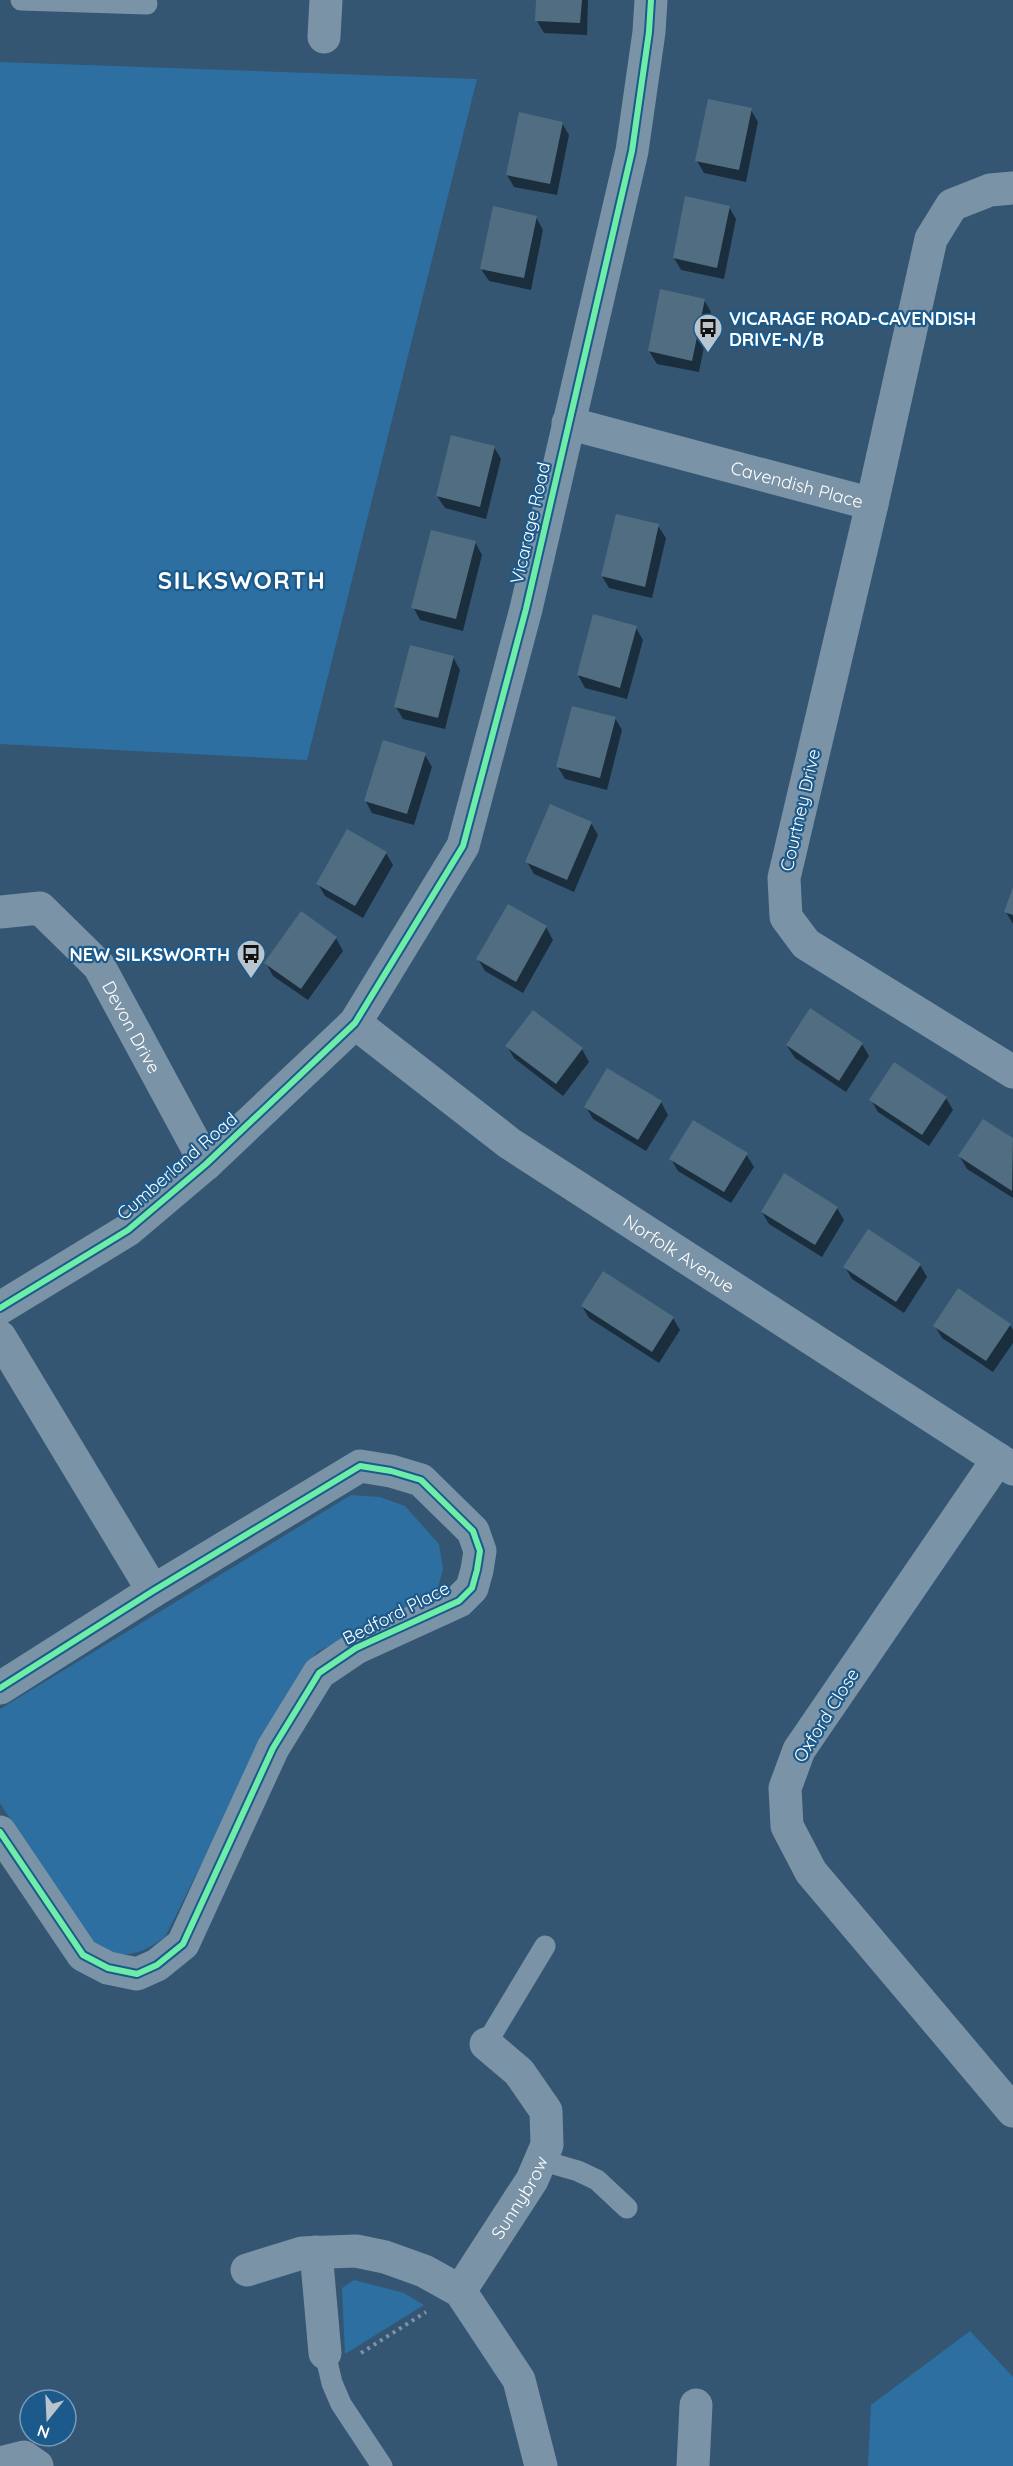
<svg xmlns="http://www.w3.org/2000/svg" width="1013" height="2466" viewBox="0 0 1013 2466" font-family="Quicksand,sans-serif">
  <rect width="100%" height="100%" fill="#345672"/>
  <path fill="#2c6fa0" d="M0,62L477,79L307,760L0,744Z
    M351,1495L380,1497L405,1506L439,1544L443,1569L436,1595L317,1652L285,1697L165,1937C136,1959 111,1962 83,1934L0,1803V1709Z
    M354,2280L404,2293L424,2305L345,2354L342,2288Z
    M970,2331L1013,2377V2466H868L871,2405Z"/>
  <path fill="#0007" d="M538,0H588L587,35L544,33L537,21Z
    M751,110L758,122L746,182L704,173L697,161Z
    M562,123L569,135L557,195L514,187L507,175Z
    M729,207L736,219L724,279L681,270L674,258Z
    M536,217L543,230L531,290L489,281L481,269Z
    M704,300L711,312L699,372L657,364L649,351Z
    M494,447L501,459L486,519L445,508L437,496Z
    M658,526L666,538L652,598L609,588L602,576Z
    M475,542L482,555L463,631L420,620L413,607Z
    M636,628L643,640L627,699L585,688L578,675Z
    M453,657L460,670L445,729L403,719L396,707Z
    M615,718L622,730L607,790L565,779L558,767Z
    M425,755L432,767L414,825L372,813L365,800Z
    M591,823L598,835L574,892L534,874L527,862Z
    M386,853L393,865L363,918L325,896L318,884Z
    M1013,890V924L1006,912Z
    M301,913L336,938L343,951L308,1000L273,976L266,963Z
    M546,927L553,940L523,993L485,971L478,959Z
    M533,1012L582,1049L589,1062L563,1096L514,1058L507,1046Z
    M862,1044L869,1056L846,1092L795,1058L787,1046Z
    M946,1098L953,1110L929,1146L878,1112L871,1100Z
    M661,1102L668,1115L646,1151L593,1119L586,1107Z
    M984,1121L1013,1140V1198L967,1169L960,1157Z
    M746,1154L754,1167L731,1203L678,1171L671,1159Z
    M837,1208L844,1220L822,1257L769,1224L762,1212Z
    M920,1265L927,1277L904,1313L852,1279L845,1267Z
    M582,1306L673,1318L680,1330L659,1363L589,1318Z
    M1010,1325L1013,1330V1343L993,1372L942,1338L935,1326Z"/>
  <path fill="#516d82" d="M536,0H582L580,23L535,21Z
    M708,99L752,108L739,170L695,161Z
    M519,112L563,122L550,184L506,175Z
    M685,196L730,206L717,268L673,258Z
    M493,206L537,216L524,278L480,269Z
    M660,289L705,299L692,361L648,351Z
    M451,435L495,446L480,507L436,496Z
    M616,514L659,524L645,587L601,576Z
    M431,530L476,541L456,619L411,608Z
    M593,614L637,626L620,688L577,675Z
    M410,645L454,656L438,718L394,707Z
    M572,706L616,717L600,778L556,767Z
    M383,740L426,753L407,814L364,801Z
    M550,804L592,822L567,880L525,862Z
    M347,829L387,852L355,906L316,884Z
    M1013,887V915L1004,912Z
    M508,904L547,926L516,982L476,959Z
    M301,911L337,937L301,989L264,963Z
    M810,1008L863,1043L839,1081L786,1045Z
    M533,1010L583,1048L556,1084L505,1046Z
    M894,1062L947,1097L922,1135L869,1100Z
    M607,1068L662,1101L638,1140L584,1107Z
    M983,1119L1013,1138L1012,1191L958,1156Z
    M693,1120L748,1153L724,1192L669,1159Z
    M784,1173L838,1207L815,1245L761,1212Z
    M868,1229L921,1264L896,1302L843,1267Z
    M603,1271L674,1317L652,1352L581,1306Z
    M958,1288L1011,1324L986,1361L933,1326Z"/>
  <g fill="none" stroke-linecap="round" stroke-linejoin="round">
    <path stroke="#7b93a6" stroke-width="4" stroke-dasharray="3 4.5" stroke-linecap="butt" d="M361,2353L426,2312"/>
    <path stroke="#7b93a6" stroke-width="21" d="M21,0L147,4
      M486,2044L545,1946
      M540,2160L578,2171L597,2180L627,2208
      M325,2353L332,2383L341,2404L382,2466"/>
    <g stroke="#7b93a6" stroke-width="33">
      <path d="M324,37L326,0"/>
      <path id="s1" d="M568,423L872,504L931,239L952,205L990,190L1013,188"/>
      <path d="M872,504L784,878L786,917L806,944L1013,1072"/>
      <path id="s2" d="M0,912L40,908L99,966L206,1164"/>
      <path id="s3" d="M355,1023L509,1143L1013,1469"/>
      <path d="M0,1308L128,1230L206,1164L355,1023L463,846L526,609L632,151L649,32L651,0"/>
      <path d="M0,1337L153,1591"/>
      <path d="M998,1459L799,1750L785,1788L787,1826L811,1872L1013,2111"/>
      <path d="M0,1688L153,1591L360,1466L391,1471L421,1480L473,1531L480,1551L477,1570L472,1588L459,1601L356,1648L319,1673L273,1748L183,1944L157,1965L137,1974L108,1968L83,1955L0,1832"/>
      <path d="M316,2252L325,2353"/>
      <path d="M247,2270L302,2253L356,2251L385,2257L424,2271L460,2291L519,2380L541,2466"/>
      <path id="s4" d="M460,2291L532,2180L547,2145L546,2111L519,2072L486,2044"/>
      <path d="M0,2463L24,2457L37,2466"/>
      <path d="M693,2466L696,2405"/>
    </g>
    <g stroke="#1b5a8b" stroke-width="10">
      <path id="cycleway" d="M0,1308L128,1230L206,1164L355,1023L463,846L526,609L632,151L649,32L651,0
        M0,1688L153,1591L360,1466L391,1471L421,1480L473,1531L480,1551L477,1570L472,1588L459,1601L356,1648L319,1673L273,1748L183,1944L157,1965L137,1974L108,1968L83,1955L0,1832"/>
    </g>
    <use href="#cycleway" stroke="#6deda7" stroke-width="6"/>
  </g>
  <defs>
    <g id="bus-pin" transform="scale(1.5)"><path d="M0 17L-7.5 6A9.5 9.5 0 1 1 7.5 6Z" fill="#b8c4ce" stroke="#1b5a8b"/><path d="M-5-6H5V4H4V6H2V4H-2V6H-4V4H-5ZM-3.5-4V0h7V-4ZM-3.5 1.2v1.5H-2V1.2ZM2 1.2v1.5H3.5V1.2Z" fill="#111"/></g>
  </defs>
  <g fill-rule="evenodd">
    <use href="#bus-pin" x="708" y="328"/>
    <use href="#bus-pin" x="251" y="954"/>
  </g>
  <g text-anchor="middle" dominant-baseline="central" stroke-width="4.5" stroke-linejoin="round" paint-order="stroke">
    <g font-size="18" font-weight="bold" fill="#fff" stroke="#1b5a8b" text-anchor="start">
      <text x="729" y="318">VICARAGE ROAD-CAVENDISH<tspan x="729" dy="21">DRIVE-N/B</tspan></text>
      <text x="230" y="954" text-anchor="end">NEW SILKSWORTH</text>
    </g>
    <g font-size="18" fill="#fff" stroke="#1b5a8b">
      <text stroke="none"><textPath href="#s1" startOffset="237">Cavendish Place</textPath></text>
      <text transform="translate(530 523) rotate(-77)">Vicarage Road</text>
      <text transform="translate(800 810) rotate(-77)">Courtney Drive</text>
      <text stroke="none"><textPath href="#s2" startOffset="192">Devon Drive</textPath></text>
      <text transform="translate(177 1166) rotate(-41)">Cumberland Road</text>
      <text stroke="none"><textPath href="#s3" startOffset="398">Norfolk Avenue</textPath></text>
      <text transform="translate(396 1613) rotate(-27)">Bedford Place</text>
      <text transform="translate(826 1715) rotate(-58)">Oxford Close</text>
      <text stroke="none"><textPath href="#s4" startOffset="111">Sunnybrow</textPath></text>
    </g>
    <g font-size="24" font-weight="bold" letter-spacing="1.5" fill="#fff" stroke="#1b5a8b">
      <text x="242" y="580">SILKSWORTH</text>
    </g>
  </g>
  <g transform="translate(48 2418) rotate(198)"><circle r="28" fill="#1b5a8b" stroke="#769cb9" stroke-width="1.5"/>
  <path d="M0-4.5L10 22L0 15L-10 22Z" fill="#b8c4ce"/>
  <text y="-9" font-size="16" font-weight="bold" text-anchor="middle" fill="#ffffff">N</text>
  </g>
</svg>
